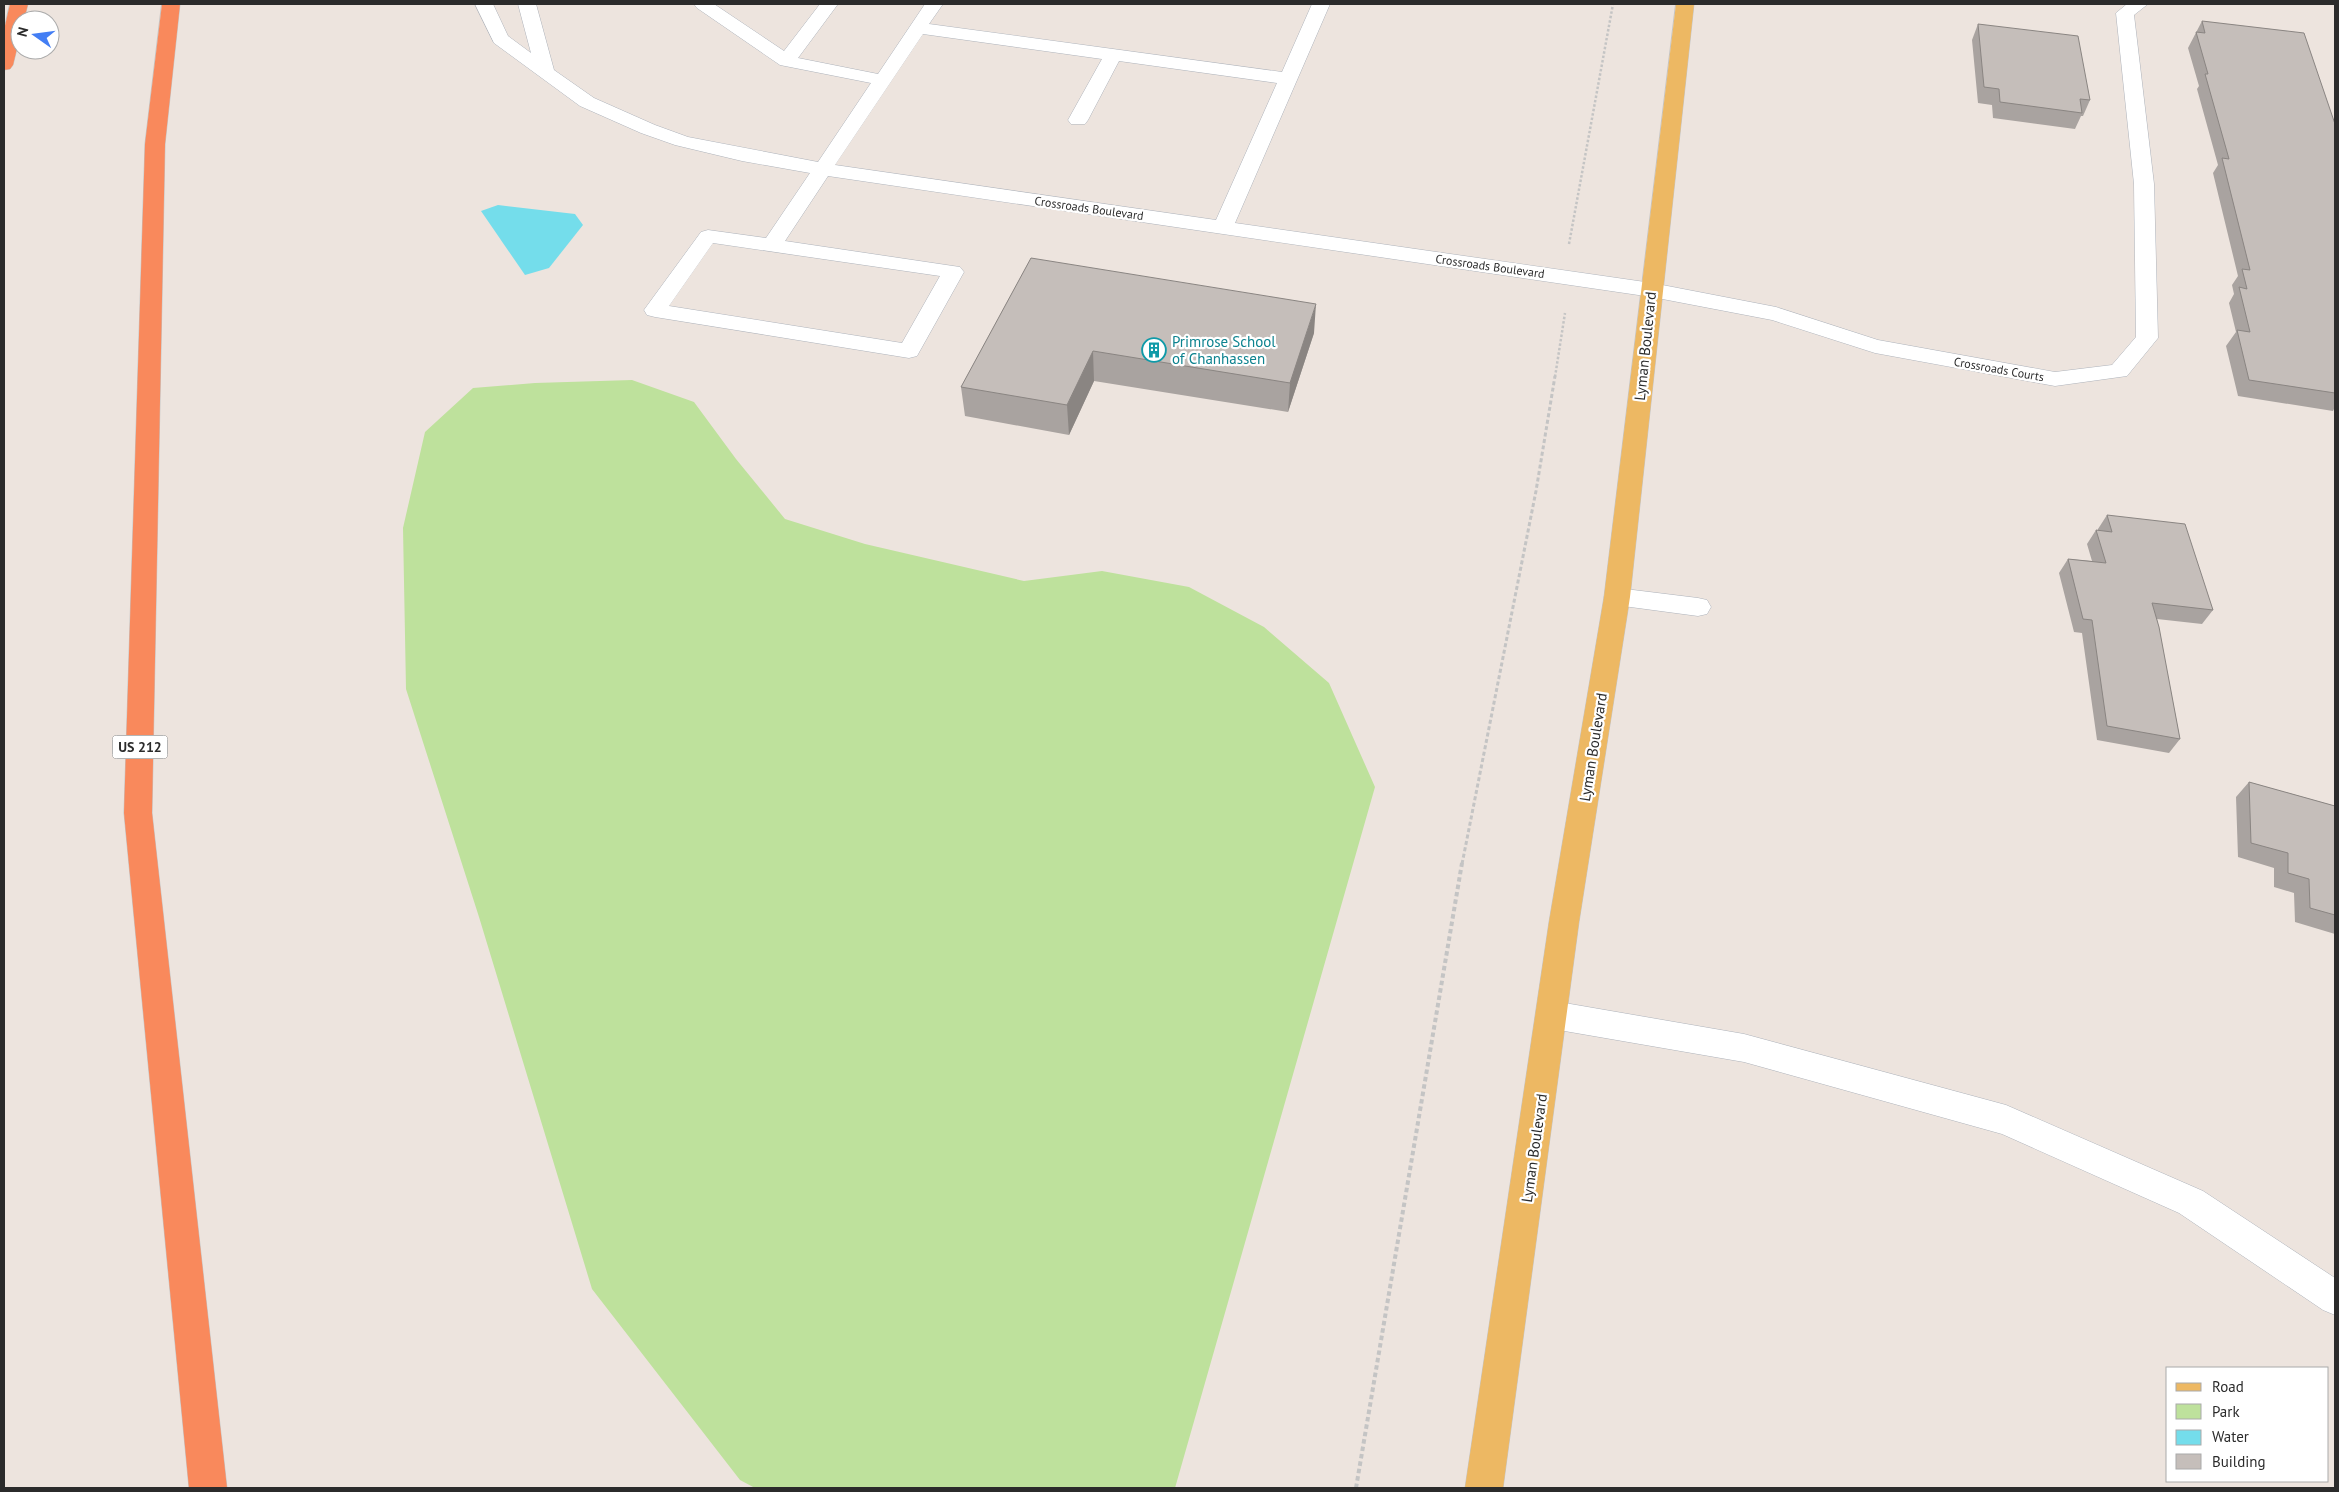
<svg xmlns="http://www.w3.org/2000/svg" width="2339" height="1492" viewBox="0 0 2339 1492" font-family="'PT Sans',sans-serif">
  <rect width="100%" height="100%" fill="#ede4de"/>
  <path fill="#bee19c" d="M632,380L694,402L736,459L785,519L865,544L1024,581L1102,571L1189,587L1264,627L1329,683L1375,787L1175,1488H755L740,1480L592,1289L479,917L406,689L403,528L425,432L473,388L535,383Z"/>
  <path fill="#74ddeb" d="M498,205L575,214L583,225L549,268L525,275L481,211Z"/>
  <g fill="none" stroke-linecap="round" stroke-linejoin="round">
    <g stroke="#aeb3bb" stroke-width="1">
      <path id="minor" d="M475,4H493L508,36L531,53L518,4H536L554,70L594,98L655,125L688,137L818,162L871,83L780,65L697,8L694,4H714L784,51L820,4H838L798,58L878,74L925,4H943L929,24L1282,72L1312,4H1330L1235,223L1652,283L1776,307L1878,340L2055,372L2112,365L2136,337L2134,184L2116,13L2127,4H2148L2134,15L2154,184L2158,338L2127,376L2055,386L1875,353L1772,320L1652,297L828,176L785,241L953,266L960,267L964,272L917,356L909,358L655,317L647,315L644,310L701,232L708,230L766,238L810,173L742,161L675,145L641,133L580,106L494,43ZM923,34L1102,59L1068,120L1071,124H1085L1088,120L1119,61L1277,83L1216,220L835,165ZM713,243L940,276L902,343L669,306Z
        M1617,588L1698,598L1707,600L1711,607L1707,614L1698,616L1608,604L1604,597L1608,590Z
        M1553,1001L1744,1034L2006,1105L2203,1191L2335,1278V1315L2323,1310L2179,1213L2002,1134L1744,1062L1553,1029L1542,1025L1537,1015L1542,1005Z"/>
    </g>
    <g stroke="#c4c4c4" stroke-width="1">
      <path id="major" d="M1676,4H1694L1630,597L1579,922L1503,1488H1465L1549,922L1604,597Z"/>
    </g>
    <g stroke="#c4c4c4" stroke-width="1">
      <path id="highway" d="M10,4H28L24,20H20V36L13,65L10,69L4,70V30Z
        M162,4H180L165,144L152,813L227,1488H189L124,813L145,144Z"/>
    </g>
    <path stroke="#c4c4c4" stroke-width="2.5" stroke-dasharray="2.5 2" stroke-linecap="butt" d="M1569,244L1613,4
      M1555,377L1565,313"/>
    <path stroke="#c4c4c4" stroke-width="3" stroke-dasharray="4 2.5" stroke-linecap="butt" d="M1462,864L1536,491L1555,376"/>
    <path stroke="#c4c4c4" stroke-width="4" stroke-dasharray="4.5 3" stroke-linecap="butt" d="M1356,1488L1462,863"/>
    <use href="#minor" fill="#fff" fill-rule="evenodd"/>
    <use href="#major" fill="#edb863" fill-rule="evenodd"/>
    <use href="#highway" fill="#f9895c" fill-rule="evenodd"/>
  </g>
  <path fill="#a9a3a0" d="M2202,21L2335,124V407L2333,411L2238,396L2226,346L2236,332L2229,303L2234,294L2232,285L2238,276L2213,173L2218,165L2197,89L2199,86L2188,48Z
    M1978,24L2090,100L2083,116H2081L2075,129L1993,118L1992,105L1978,103L1972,40Z
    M1031,258L1314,333L1288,412L1094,381L1069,435L965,416L961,387Z
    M2107,515L2213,610L2202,624L2157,619L2180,739L2169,753L2097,740L2082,633L2074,632L2059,573L2068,559L2092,561L2087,544L2096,530H2098V529Z
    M2249,782L2335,806V934L2295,922L2294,893L2274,887V868L2238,857L2236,797Z"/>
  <path fill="#8a8582" d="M1316,304L1314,333L1288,412L1290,383Z
    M1093,351L1094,381L1069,435L1067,405Z"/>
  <path fill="#c5beba" stroke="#8a8582" d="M2202,21L2304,33L2335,124V393L2249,380L2237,330L2250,332L2239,287L2247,289L2242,269L2250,270L2222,158L2229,159L2205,74H2208L2196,32L2205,33Z
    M1978,24L2078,36L2090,100L2080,99L2082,113L2000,102L1999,89L1984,87Z
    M1031,258L1316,304L1290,383L1093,351L1067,405L961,387Z
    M2107,515L2185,524L2213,610L2152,603L2159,627L2180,739L2107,726L2092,620L2083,619L2068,559L2106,563L2096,530L2112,532Z
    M2249,782L2335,806V915L2310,908L2309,879L2288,873V853L2251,843Z"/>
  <defs>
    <g id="building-ring" transform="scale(1.25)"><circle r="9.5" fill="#fff" stroke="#0f9aa8" stroke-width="1.5"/><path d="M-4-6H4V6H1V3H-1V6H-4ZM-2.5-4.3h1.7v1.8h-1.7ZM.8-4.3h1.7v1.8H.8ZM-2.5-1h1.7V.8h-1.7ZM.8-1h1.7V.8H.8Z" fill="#0f9aa8"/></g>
  </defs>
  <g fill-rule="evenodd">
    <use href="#building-ring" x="1154" y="350"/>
  </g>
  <g text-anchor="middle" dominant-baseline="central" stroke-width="4.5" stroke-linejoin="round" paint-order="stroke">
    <g font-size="12" fill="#2b2b2b" stroke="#fff">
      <text transform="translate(1089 208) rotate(8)">Crossroads Boulevard</text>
      <text transform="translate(1490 266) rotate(8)">Crossroads Boulevard</text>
      <text transform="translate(1999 369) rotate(10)">Crossroads Courts</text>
    </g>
    <rect fill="#fff" stroke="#6b6b6b" stroke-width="1" x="112.5" y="735.5" width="55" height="23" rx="4"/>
    <g font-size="14" font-weight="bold" fill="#2b2b2b">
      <text x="140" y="747">US 212</text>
    </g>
    <g font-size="15" fill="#0d838f" stroke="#fff" text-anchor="start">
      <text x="1172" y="341">Primrose School<tspan x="1172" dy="17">of Chanhassen</tspan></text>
    </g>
    <g font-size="15" fill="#2b2b2b" stroke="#fff">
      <text transform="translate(1645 346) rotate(-84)">Lyman Boulevard</text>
      <text transform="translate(1593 747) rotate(-81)">Lyman Boulevard</text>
      <text transform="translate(1534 1148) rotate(-82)">Lyman Boulevard</text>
    </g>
  </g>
  <rect width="2339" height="1492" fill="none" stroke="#2b2b2b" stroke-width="10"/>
  <rect x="2166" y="1367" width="162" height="115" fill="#ffffff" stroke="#aaaaaa"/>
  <rect x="2176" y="1383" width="25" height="8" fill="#edb863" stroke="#aaaaaa"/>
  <text x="2212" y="1392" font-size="15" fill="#2b2b2b">Road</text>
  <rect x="2176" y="1404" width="25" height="15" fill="#bee19c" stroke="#aaaaaa"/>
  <text x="2212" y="1417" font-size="15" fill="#2b2b2b">Park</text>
  <rect x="2176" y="1430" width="25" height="15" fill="#74ddeb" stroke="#aaaaaa"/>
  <text x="2212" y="1442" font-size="15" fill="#2b2b2b">Water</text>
  <rect x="2176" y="1454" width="25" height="15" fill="#c5beba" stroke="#aaaaaa"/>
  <text x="2212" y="1467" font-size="15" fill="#2b2b2b">Building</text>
  <g transform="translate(35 35) rotate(284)"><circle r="24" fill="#ffffff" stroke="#aaaaaa"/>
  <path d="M0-4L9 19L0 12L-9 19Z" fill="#437ef4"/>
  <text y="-8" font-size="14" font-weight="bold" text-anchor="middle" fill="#2b2b2b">N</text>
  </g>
</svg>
